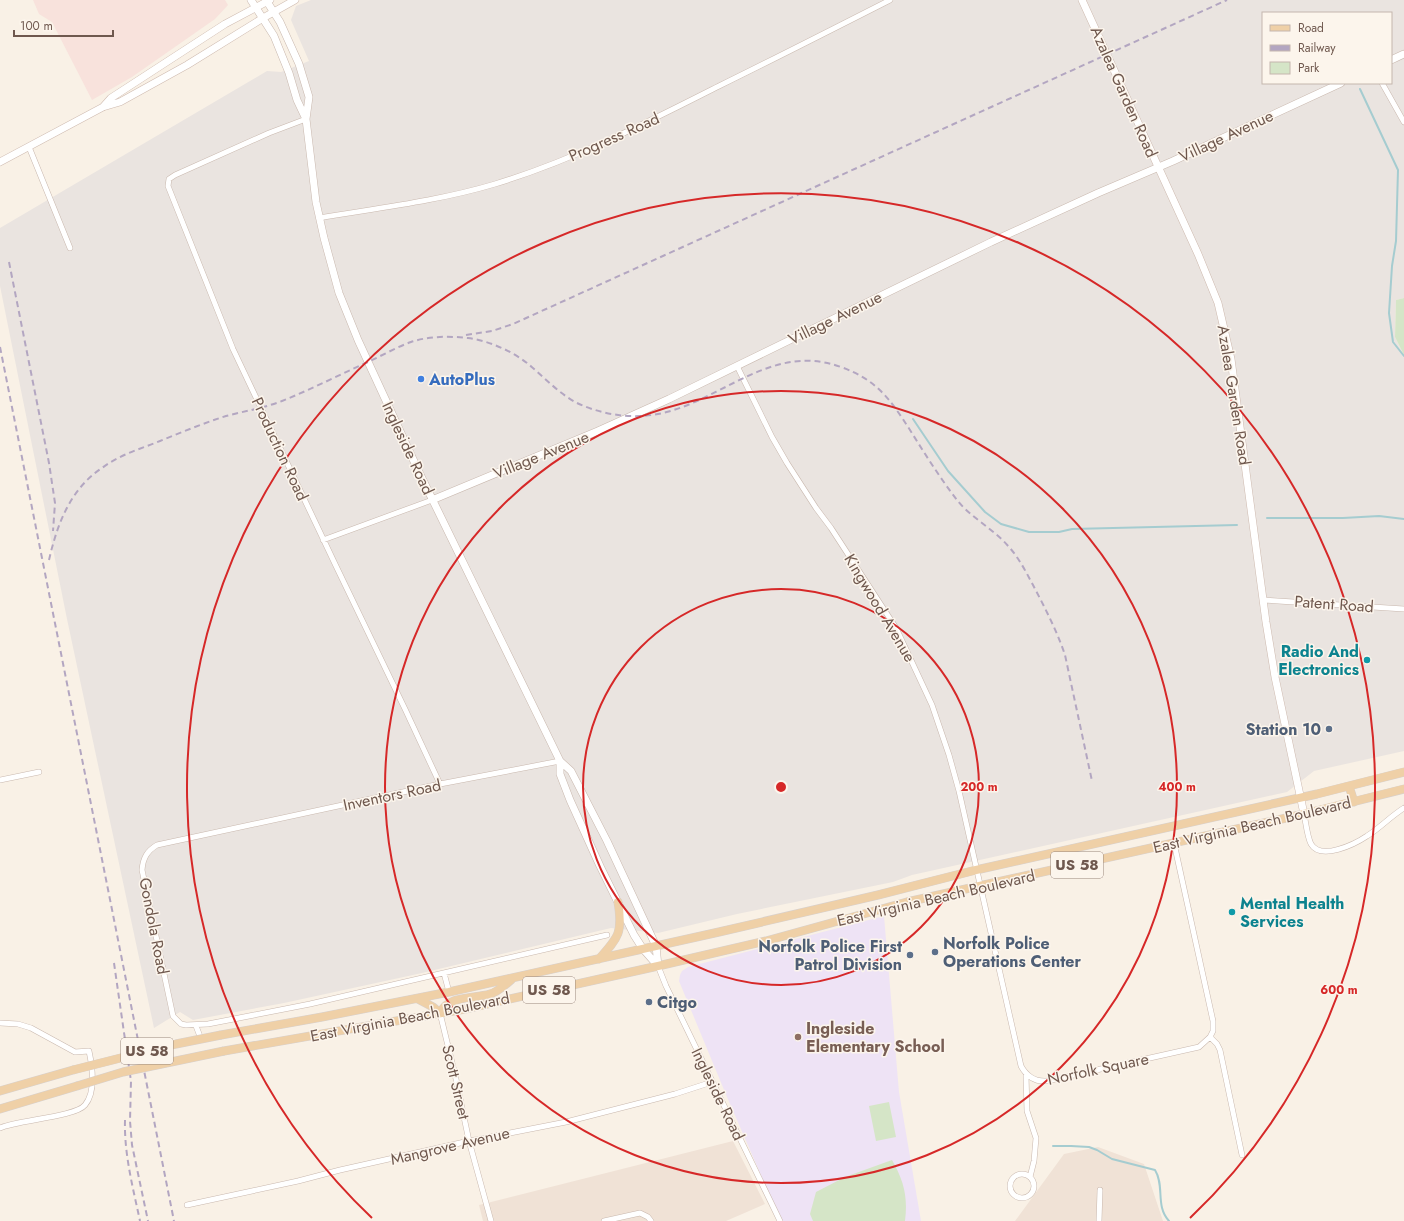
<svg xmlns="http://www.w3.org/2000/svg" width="1404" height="1221" viewBox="0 0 1404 1221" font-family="Jost,sans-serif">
  <rect width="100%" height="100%" fill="#f9f1e6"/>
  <path fill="#f0e2d6" d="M733,1141L765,1204L726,1221H483L479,1205Z
    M1098,1147L1144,1164L1163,1221H1015L1064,1154Z"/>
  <path fill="#f8e2dc" d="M33,0H225L228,5L215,19L132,77L92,100L52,22L39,14Z"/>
  <path fill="#eae4e0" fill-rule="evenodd" d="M311,0H1404V298L1396,300L1395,337L1404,355V751L1314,771L1287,792L912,875L893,882L737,914L658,933L611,928L422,973L284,1003L193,1020L180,1012L154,1028L67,619L0,286V228L267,71L281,72L309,61L291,20L296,6ZM1263,13H1391V83H1263Z"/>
  <path fill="#eee3f5" d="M884,916L899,1092L921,1221H783L776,1210L727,1097L679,981L680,975L682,971L688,967Z"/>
  <path fill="#d5e5c7" d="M1404,298V355L1395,337L1396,300Z
    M889,1102L896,1137L876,1141L869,1106Z
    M892,1160C904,1181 908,1197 905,1221H813L810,1214L816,1192L845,1177Z"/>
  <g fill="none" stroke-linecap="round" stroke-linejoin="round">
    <path stroke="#a5ccd0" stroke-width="2" d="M1360,89L1398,170L1396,241L1392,266L1389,313L1393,342L1404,356
      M913,419L948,471L985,512L1001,524L1029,532H1059L1072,529L1237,525
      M1267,518H1343L1379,516L1404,519
      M1053,1146H1071L1089,1147L1097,1150L1112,1159L1155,1170C1165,1186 1155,1206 1169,1221"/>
    <g stroke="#c9b8ae" stroke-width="6">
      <path id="minor" d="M1382,83L1404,122
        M306,119L269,133L175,175L169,179L168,186L233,349L336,566L405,709L440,784
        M29,147L70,248
        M319,218C378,208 438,201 495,184C574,160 646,123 719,86C776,58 833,29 890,0
        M737,366L772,437L787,463L816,508L831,528L896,628L932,705L949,755L959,791L1021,1066C1027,1077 1035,1082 1047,1081L1199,1047L1210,1037L1213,1031V1021L1174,843
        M323,540L432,500
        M1263,600L1404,609
        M560,761L440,784L157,845C147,851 143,858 142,870L173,1016L181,1024L186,1025L208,1024L310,1004L607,935
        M0,780L39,772
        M1304,814C1306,823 1307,836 1311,844C1321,861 1355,844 1367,836C1380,828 1391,816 1404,808
        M658,966L666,986L780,1221
        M444,973L449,992
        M440,1013L456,1079L469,1141L491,1221
        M0,1023L18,1024L31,1028L75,1052L89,1051C92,1065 96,1092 85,1105C75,1117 18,1120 0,1128
        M196,1026L201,1039
        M1210,1037L1217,1044L1220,1050L1242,1155
        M1026,1075L1027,1111L1036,1138L1034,1161L1030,1177
        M1010 1186a12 12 0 1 1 24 0a12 12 0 1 1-24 0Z
        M187,1205L298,1181L340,1170L469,1141L566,1122L675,1094L712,1082
        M604,1221L640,1213L648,1217L651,1221
        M1099,1221L1100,1190"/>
    </g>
    <g stroke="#c9b8ae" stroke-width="8">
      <path id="tertiary" d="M251,0L274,36L289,73L297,100L306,119L316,202L324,238L339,293L358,340L418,470L560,761L571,771L607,841L656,946L658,966
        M266,0L280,22L299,64L309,97L306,119
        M1391,60L1404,54
        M432,500L598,431L669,399L991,242L1098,193L1173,161L1341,83
        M560,761V774L570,800L600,866L634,935L643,949L658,966"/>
    </g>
    <g stroke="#cebaaf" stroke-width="8">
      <path id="secondary" d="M1082,0L1198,254L1218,303L1231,359L1266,622L1275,677L1304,814
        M103,107L111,98L225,24L270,0
        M0,162L103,107L120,102L187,65L263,18L295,0"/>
    </g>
    <g stroke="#d7d0cd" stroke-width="9">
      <path id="primary" d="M1349,786L1354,802
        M599,959C619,937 623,932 618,902
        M418,999L433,1007L440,1013
        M440,1013C449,995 473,999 490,994C498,992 505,985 511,980
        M221,1035L322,1017L449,992L719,932L878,895L976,870L1317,794L1404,772
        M224,1051L465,1009L658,966L766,941L907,902L1304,814L1404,789
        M0,1091L73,1070
        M0,1109L77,1086"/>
    </g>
    <use href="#minor" stroke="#fff" stroke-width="5"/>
    <use href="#tertiary" stroke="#fff" stroke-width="7"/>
    <use href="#secondary" stroke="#fff" stroke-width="7"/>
    <use href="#primary" stroke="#efd0a7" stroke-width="8"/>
    <path stroke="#b3a6c1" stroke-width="2" stroke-dasharray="6 4" stroke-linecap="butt" d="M9,262L49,463L55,503L53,531
      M466,335L492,331L513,324L1227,0
      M0,347L174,1221
      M49,560C57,525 70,489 102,468C119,455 140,449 160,441C182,432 204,423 226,416C245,411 264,408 282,401C312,389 341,374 370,361C383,355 397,347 411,342C429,336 449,336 468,338C489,341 510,350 527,363C543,376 558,393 577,403C596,412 619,417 640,416C712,414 765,339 841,367C877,380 890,399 910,430C925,454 940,478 957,500C971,518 994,529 1009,547C1019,558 1026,572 1033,585C1045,608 1057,631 1065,655L1092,781
      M114,963L131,1081L130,1121L132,1145L148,1221
      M125,1120C124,1154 133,1188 140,1221"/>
    <g stroke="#d7d0cd" stroke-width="9" stroke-linecap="butt">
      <path id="primary-bridge" d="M73,1070L176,1044L221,1035
        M77,1086L123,1072L224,1051"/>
    </g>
    <use href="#primary-bridge" stroke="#efd0a7" stroke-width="8"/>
  </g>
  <g fill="none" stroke="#d62828" stroke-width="2">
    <circle cx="781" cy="787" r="198"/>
    <circle cx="781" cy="787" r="396"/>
    <path d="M372 1218A594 594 0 1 1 1190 1218"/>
  </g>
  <circle fill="#3f7fe0" stroke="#fcf5ec" stroke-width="1.5" cx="421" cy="379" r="4"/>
  <g fill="#0f9aa8" stroke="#fcf5ec" stroke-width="1.5">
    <circle cx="1367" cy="660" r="4"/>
    <circle cx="1232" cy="912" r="4"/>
  </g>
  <g fill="#5c6f8a" stroke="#fcf5ec" stroke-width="1.5">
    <circle cx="1329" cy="729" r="4"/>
    <circle cx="935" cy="952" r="4"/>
    <circle cx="910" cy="955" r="4"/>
    <circle cx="649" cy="1002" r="4"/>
  </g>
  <circle fill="#8d6e63" stroke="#fcf5ec" stroke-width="1.5" cx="798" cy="1037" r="4"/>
  <g text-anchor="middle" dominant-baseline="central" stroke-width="3" stroke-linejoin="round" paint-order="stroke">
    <g fill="#fcf5ec" stroke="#99877d" stroke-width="1">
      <rect x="1051" y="852" width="52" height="26" rx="3"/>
      <rect x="523" y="977" width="52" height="26" rx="3"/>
      <rect x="121" y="1038" width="52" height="26" rx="3"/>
    </g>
    <g font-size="15" font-weight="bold" fill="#6f584e">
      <text x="1077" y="865">US 58</text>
      <text x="549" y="990">US 58</text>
      <text x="147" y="1051">US 58</text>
    </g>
    <g font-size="16" fill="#6f584e" stroke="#fcf5ec">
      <text transform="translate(1124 92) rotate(66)">Azalea Garden Road</text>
      <text transform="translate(1226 136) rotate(-25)">Village Avenue</text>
      <text transform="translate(614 137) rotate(-24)">Progress Road</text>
      <text transform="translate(835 318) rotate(-26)">Village Avenue</text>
      <text transform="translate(1234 395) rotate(81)">Azalea Garden Road</text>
      <text transform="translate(408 448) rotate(65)">Ingleside Road</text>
      <text transform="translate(280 449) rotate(65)">Production Road</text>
      <text transform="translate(541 455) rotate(-22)">Village Avenue</text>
      <text transform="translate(1334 604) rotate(4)">Patent Road</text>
      <text transform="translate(880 608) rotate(59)">Kingwood Avenue</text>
      <text transform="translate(392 795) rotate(-12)">Inventors Road</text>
      <text transform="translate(1252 825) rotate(-13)">East Virginia Beach Boulevard</text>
      <text transform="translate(936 898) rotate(-13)">East Virginia Beach Boulevard</text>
      <text transform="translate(154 926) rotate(79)">Gondola Road</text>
      <text transform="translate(410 1017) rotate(-11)">East Virginia Beach Boulevard</text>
      <text transform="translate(1098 1069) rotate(-12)">Norfolk Square</text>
      <text transform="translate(456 1082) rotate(77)">Scott Street</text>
      <text transform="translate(718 1094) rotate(64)">Ingleside Road</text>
      <text transform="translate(450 1146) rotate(-13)">Mangrove Avenue</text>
    </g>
    <g font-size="16" font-weight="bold" fill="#366cbe" stroke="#fcf5ec" text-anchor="start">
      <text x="429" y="379">AutoPlus</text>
    </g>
    <g font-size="16" font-weight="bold" fill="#0d838f" stroke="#fcf5ec" text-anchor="end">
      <text x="1359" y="651">Radio And<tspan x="1359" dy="18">Electronics</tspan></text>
      <text x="1240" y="903" text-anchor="start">Mental Health<tspan x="1240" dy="18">Services</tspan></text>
    </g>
    <g font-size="16" font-weight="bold" fill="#4e5e75" stroke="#fcf5ec" text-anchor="end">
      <text x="1321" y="729">Station 10</text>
      <text x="943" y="943" text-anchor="start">Norfolk Police<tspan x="943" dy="18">Operations Center</tspan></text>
      <text x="902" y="946">Norfolk Police First<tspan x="902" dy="18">Patrol Division</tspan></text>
      <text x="657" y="1002" text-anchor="start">Citgo</text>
    </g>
    <g font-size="16" font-weight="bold" fill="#785e54" stroke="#fcf5ec" text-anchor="start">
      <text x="806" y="1028">Ingleside<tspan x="806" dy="18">Elementary School</tspan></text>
    </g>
  </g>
  <circle cx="781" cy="787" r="6" fill="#d62828" stroke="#fcf5ec" stroke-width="2"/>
  <g font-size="12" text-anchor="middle" font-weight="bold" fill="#d62828" stroke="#fcf5ec" stroke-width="3" stroke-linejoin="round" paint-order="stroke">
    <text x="979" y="791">200 m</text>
    <text x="1177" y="791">400 m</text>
    <text x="1339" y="994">600 m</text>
  </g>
  <rect x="1262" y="12" width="130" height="72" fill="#fcf5ec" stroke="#c4b6ad"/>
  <rect x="1270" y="25" width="20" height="6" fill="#efd0a7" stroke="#c4b6ad"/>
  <text x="1298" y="32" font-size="12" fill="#6f584e">Road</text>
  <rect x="1270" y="45" width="20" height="6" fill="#b3a6c1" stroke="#c4b6ad"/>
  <text x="1298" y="52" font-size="12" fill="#6f584e">Railway</text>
  <rect x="1270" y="62" width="20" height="12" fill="#d5e5c7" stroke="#c4b6ad"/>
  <text x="1298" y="72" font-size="12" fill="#6f584e">Park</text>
  <path d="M14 30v6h99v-6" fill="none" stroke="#6f584e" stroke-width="2"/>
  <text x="20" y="30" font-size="12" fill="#6f584e" stroke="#fcf5ec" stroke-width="3" paint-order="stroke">100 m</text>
</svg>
